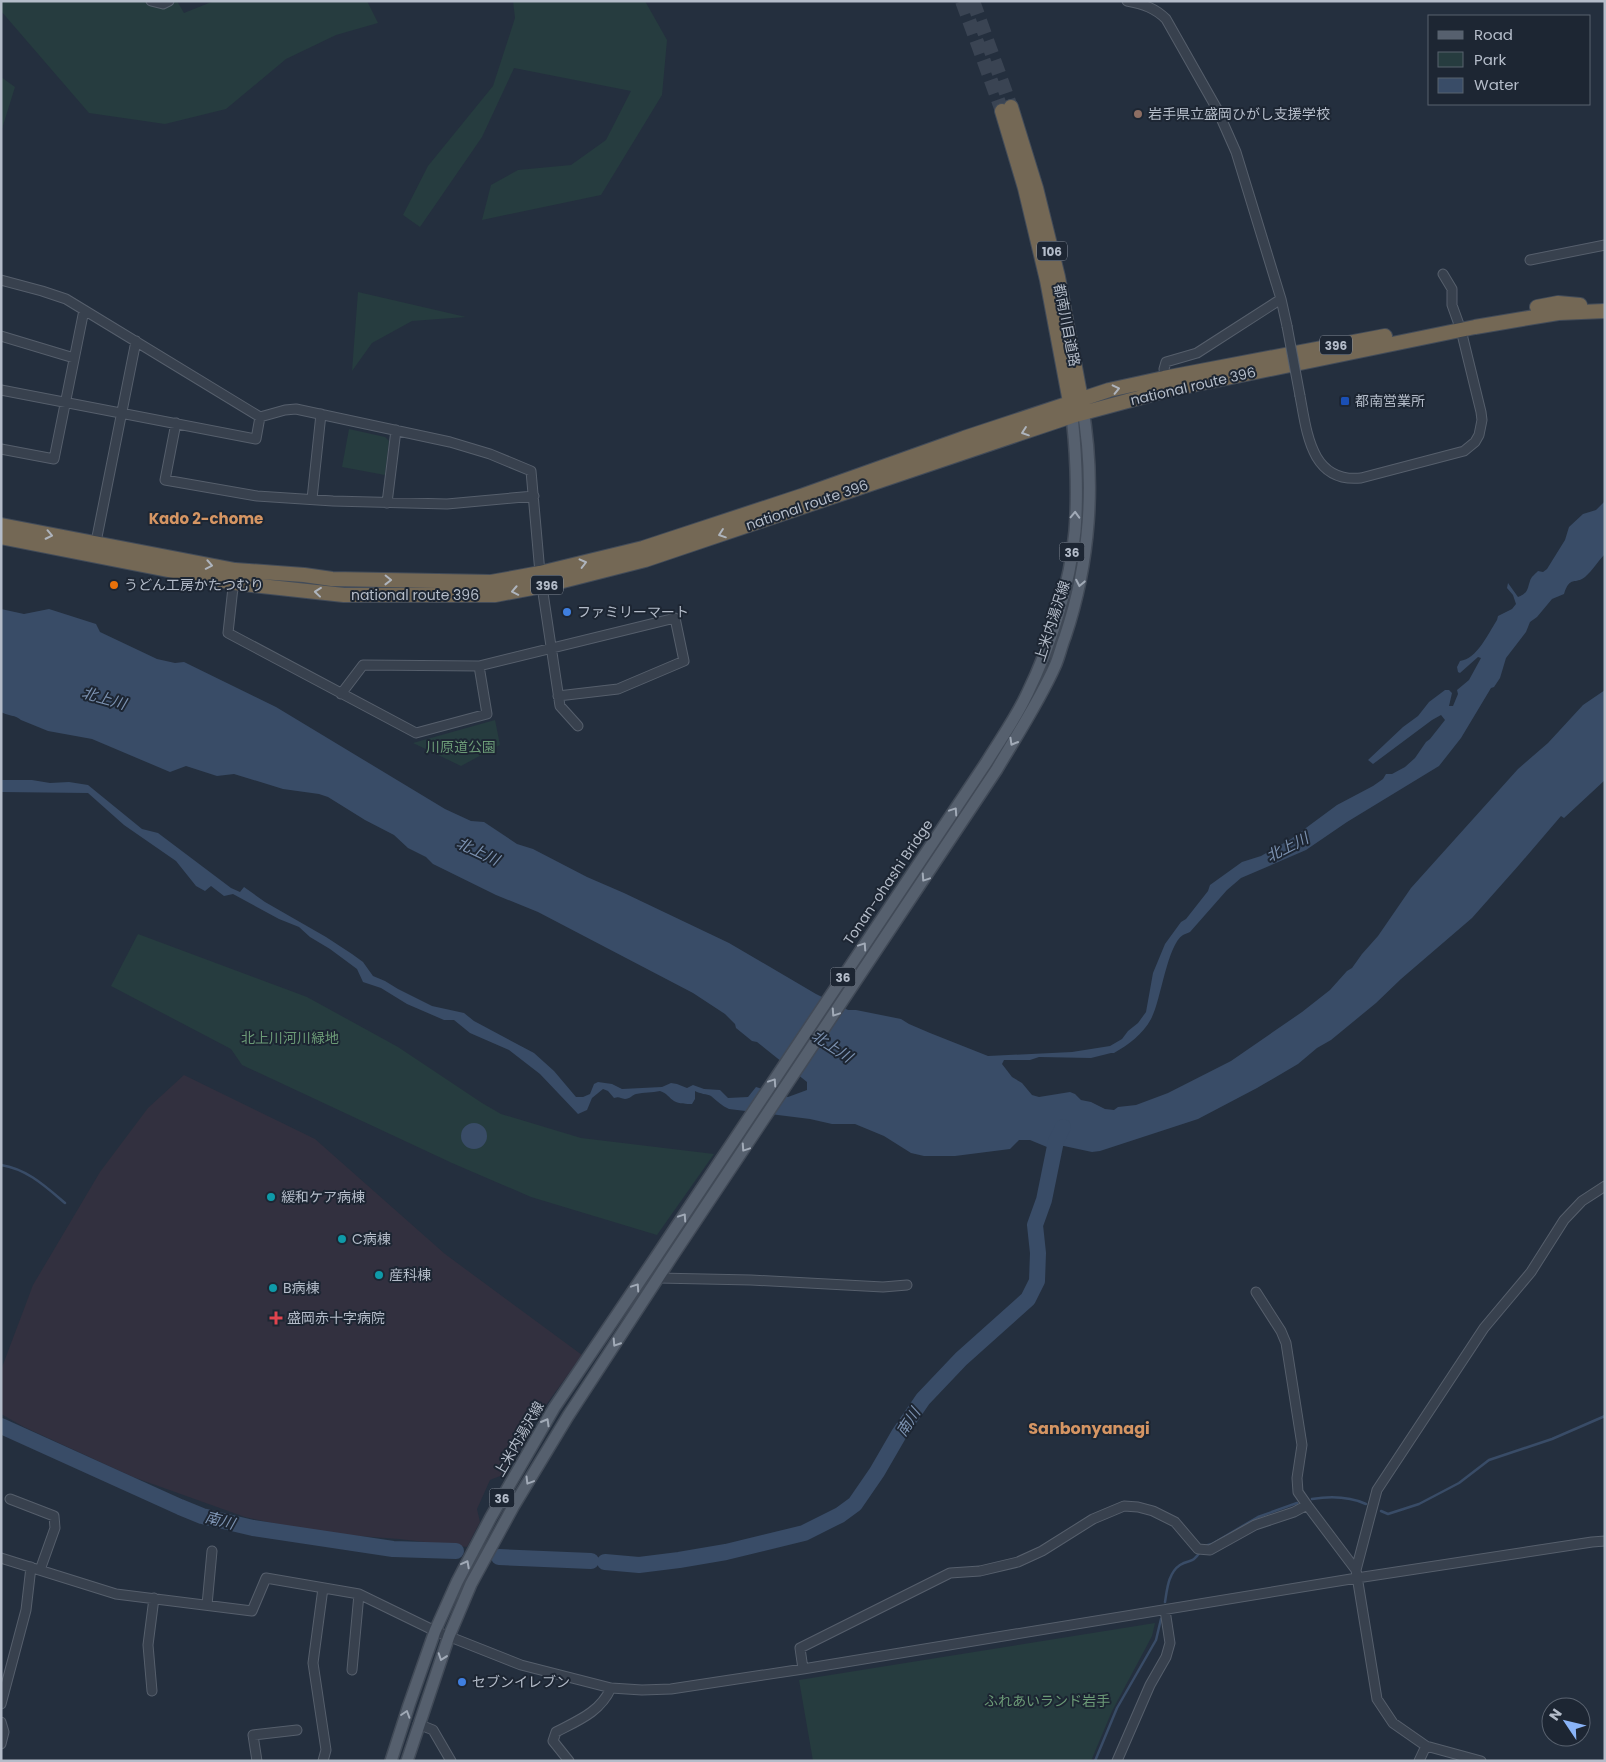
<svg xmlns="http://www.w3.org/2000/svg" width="1606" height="1762" viewBox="0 0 1606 1762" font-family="Poppins,'Noto Sans JP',sans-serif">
  <rect width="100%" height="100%" fill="#242f3e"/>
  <path fill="#32303f" d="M184,1075L315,1139L445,1254L582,1355L536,1419L505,1474L490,1480L477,1509L480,1522L467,1547L399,1539L318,1533L245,1517L133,1477L24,1427L1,1414V1370L33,1285L100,1172L148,1108Z"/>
  <path fill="#263c3f" d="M1,1H177L184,13L214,1H367L378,23L336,35L286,59L226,109L165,124L89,113L1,11Z
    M513,1H645L667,40L662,95L601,195L482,220L491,185L518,170L571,165L606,140L631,91L514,68L482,137L420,227L403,215L428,166L493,86L515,18Z
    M1,77L15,87L1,132Z
    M358,292L466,317L412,321L372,343L352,371Z
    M349,429L385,437L389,441L385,475L342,467Z
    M495,720L500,745L461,766L413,743Z
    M138,934L307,997L398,1047L482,1103L501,1114L581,1138L714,1154L657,1235L531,1197L452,1163L242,1065L231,1049L111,986Z
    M1155,1623L1152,1636L1112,1711L1091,1761H813L799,1680Z"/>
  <path fill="#394c67" d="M1605,501V554C1598,561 1593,570 1585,577C1575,585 1570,575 1564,594L1552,599L1537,617L1530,622L1526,632L1506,658L1500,678L1494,687L1491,688L1461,738L1439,766L1347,822L1306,850L1241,878L1227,890L1190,932C1188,933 1185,934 1183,935C1167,945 1161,1001 1151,1019C1143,1034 1128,1045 1114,1053H1111L1091,1058L1039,1057L1030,1060H1004L1002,1064L1012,1077L1022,1083L1032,1095L1039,1097L1070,1092L1075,1094L1081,1100L1091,1102L1105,1109L1114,1110L1118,1107L1136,1105L1168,1093L1231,1061L1302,1012L1330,990L1347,971L1352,968L1362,954L1378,936L1411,888L1518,769L1548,743L1583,705L1605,690V780L1564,818L1561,816L1519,865L1472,918L1401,979L1376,1003L1331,1040L1317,1048L1298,1064L1257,1088L1198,1119L1100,1151L1092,1152L1064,1146L1047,1147L1030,1140H1019L1010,1149L955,1156H924L911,1153L884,1136L855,1124H832L810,1119L729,1109C722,1106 717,1101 711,1096C707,1094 700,1094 695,1091V1099L692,1104C687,1104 679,1104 674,1101C669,1098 667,1093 660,1091C652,1093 644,1092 636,1094C632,1095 630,1099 625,1099C620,1098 619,1096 614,1098L608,1091L603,1089L592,1098L587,1110L578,1114L540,1074L509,1050L470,1033L454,1020H444L407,1004L381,988L363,982L357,969L330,949L310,937L299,927L279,919L233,894L224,896L211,886L205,891L196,886L176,861L124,825L88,793L1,792V780H32L50,783L69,782L88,785L142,829L158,833L231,888L240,892L244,887L265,902L326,937L352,954L363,962L373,976L385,981L398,989L432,1006L464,1013L474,1021L534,1053L554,1071L576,1097H583L590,1094L594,1084L598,1082L612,1084L622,1089L662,1087L671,1083L677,1084L687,1088L693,1085L704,1089L720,1090L728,1098L748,1097L756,1087L788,1097L807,1090V1082L757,1042L752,1041L736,1028L735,1024L725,1014L693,993L538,912L496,895L433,864L426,857L408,848L394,835L365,820L328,797L319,794L283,789L234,774L217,776L186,766L170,772L92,739L48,731L21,720C16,715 8,716 1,712V609L24,614L49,609L96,624L100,632L157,659L175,663L184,662L276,707L445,809L471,821L484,822L517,844L533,849L587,877L624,893L729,943L816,994L848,1010H856L901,1019L909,1024L930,1033L988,1056L1072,1052L1110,1046L1122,1039L1128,1031L1138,1023L1146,1012L1153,973L1165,944L1181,922L1186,919L1208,891L1210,885L1242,862L1261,856L1291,839L1337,805L1373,786L1383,779L1386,774H1392L1405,767L1415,758L1426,742L1430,739L1445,720L1441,715L1432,720L1373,764L1368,760L1403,727L1418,716L1429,702L1445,690H1449L1452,693L1449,706H1453L1458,694L1457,690L1469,680L1481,658L1478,657L1460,673L1458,672L1457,667L1460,661C1477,659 1488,634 1497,620L1498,616L1512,609L1516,604L1513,595L1507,588L1508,583L1518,597C1528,593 1527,590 1530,581C1531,577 1535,574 1538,571L1543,572L1547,569L1565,540L1569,527L1583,514L1596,510Z
    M461 1136a13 13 0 1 1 26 0a13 13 0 1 1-26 0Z"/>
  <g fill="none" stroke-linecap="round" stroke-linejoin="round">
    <path stroke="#394c67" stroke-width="2.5" d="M1,1165C27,1169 45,1186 65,1203
      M1312,1499C1331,1496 1348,1496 1366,1504
      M1381,1511L1388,1514L1419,1504L1459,1483L1489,1460L1552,1439L1605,1416
      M1204,1546L1212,1544L1258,1517L1297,1503
      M1165,1602C1167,1590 1168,1573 1180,1565C1190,1559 1192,1564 1200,1552
      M1095,1761L1117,1708L1156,1640L1161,1619"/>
    <path stroke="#394c67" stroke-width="16" d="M1,1426L180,1507L202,1516L253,1528L393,1549L456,1551
      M499,1557L591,1561
      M605,1562L639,1565L679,1560L726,1552L804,1533L840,1515L855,1504L877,1472L899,1434L923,1399L961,1359L1028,1299L1037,1281L1038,1253L1035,1225L1044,1200L1056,1141L1063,1127"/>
    <path stroke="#3a4453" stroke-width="14" stroke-dasharray="14 7" stroke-linecap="butt" d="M962,1L1002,111
      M973,1L1011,107"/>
    <g stroke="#565f6c" stroke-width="11">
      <path id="minor" d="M151,1L163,4L169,1
        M1127,1C1143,4 1155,8 1166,19L1217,109L1236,152L1281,299L1287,326
        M1530,260L1605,245
        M1,280L42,291L66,299L260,417L285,410L296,409L450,442L490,454L531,471L540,573L560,706L578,726
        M1,336L74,358
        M1166,382L1164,369L1166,362L1197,353L1281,299
        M1,390L256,439L260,417
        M1300,396C1307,433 1311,483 1361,478L1464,451L1475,442L1479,435L1482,420L1481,412L1461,330L1452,305V289L1443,274
        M176,423L165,480L257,496L333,501L447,504L534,496
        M1,449L54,459L84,310
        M312,499L321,414
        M387,503L396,430
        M95,547L136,341
        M234,578L228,633L416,733L487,714L479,666
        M341,694L363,665L479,666L675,618L684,661L618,689L558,696
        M658,1278L751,1280L883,1287L907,1285
        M1256,1292L1281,1331L1286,1343L1302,1445L1297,1478L1298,1492L1307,1505
        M10,1499L54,1516L55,1528L40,1570
        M1,1558L116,1594L252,1611L266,1578L359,1594L435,1631L521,1665L611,1688L642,1690L671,1689L803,1669L1357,1578L1592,1542L1605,1541
        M207,1605L212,1551
        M803,1669L800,1648L950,1573L980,1571L1018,1562L1042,1551L1093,1519L1124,1506L1138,1507L1153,1511L1175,1522L1198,1549L1210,1550L1255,1525L1294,1512L1307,1505L1356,1570
        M352,1670L359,1594
        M152,1691L148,1645L154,1598
        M1,1704L26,1610L31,1567
        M1,1722L4,1732L1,1744
        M418,1724L433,1730L451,1761
        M257,1761L253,1735L297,1730
        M323,1761L326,1750L313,1663L323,1588
        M569,1761L553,1741L556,1732C579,1720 600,1712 611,1688
        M1117,1761L1150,1685L1166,1657L1170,1643L1165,1610
        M1419,1761L1426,1746
        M1481,1761L1426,1746L1393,1723L1377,1699L1356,1570L1377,1490L1484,1328L1531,1272L1564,1220L1582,1201L1605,1186"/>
    </g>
    <g stroke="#414a57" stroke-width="14">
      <path id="major" d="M391,1761L409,1705L435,1631L457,1582L491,1517L554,1408L656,1257L986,763C1000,740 1016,718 1027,694C1051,645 1070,585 1075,531C1078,493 1076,446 1071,409
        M407,1761L449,1636L471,1584L513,1507L568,1416L671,1258L997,769C1017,735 1039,702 1055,666C1059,657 1061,647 1065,637C1090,563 1096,482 1082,404"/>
    </g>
    <g stroke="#434c59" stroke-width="16">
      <path id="highway" d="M1011,107L1036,188L1058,277L1081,399
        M1002,111L1025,188L1047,280L1070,402
        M1537,307L1558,303L1580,305
        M1,525L235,570L304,575L332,579L491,582L540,573L643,548L801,496L964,438L1109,390L1164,378L1385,336
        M1,537L234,583L344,595H495L543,586L645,560L1072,416L1168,390L1475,327L1558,313L1605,311"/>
    </g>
    <use href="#minor" stroke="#38414e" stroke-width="9"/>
    <use href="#major" stroke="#56606e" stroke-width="11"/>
    <use href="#highway" stroke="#746855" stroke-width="14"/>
    <g stroke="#565f6c" stroke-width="11" stroke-linecap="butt">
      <path id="minor-bridge" d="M1287,326L1300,396"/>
    </g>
    <use href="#minor-bridge" stroke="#38414e" stroke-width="9"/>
  </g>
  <defs><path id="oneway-chevron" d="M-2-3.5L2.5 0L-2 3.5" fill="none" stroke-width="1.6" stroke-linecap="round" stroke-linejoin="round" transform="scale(1.25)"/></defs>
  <g stroke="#aeb4bd">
    <use href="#oneway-chevron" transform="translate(1116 389) rotate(-13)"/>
    <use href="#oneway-chevron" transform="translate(1025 432) rotate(161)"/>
    <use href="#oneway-chevron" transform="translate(722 534) rotate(161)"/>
    <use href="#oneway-chevron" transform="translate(49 535) rotate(12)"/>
    <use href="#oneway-chevron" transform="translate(583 563) rotate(-14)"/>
    <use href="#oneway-chevron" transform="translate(209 565) rotate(11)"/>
    <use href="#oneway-chevron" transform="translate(388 580) rotate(1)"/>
    <use href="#oneway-chevron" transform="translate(515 591) rotate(169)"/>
    <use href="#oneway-chevron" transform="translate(318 592) rotate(-174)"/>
  </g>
  <g stroke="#a1aab7">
    <use href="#oneway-chevron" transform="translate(1075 515) rotate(-88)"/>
    <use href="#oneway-chevron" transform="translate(1080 583) rotate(101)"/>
    <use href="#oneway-chevron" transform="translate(1013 742) rotate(120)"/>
    <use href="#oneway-chevron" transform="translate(954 811) rotate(-56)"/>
    <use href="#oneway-chevron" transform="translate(925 878) rotate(124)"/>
    <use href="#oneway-chevron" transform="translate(863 946) rotate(-56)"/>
    <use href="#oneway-chevron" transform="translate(835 1013) rotate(124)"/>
    <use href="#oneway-chevron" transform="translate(773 1082) rotate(-56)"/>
    <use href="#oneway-chevron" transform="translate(745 1148) rotate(124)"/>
    <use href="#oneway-chevron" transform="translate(683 1217) rotate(-56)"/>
    <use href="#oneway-chevron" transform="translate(636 1287) rotate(-56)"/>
    <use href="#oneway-chevron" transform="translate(616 1343) rotate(123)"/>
    <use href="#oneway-chevron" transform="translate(546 1422) rotate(-60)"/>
    <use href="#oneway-chevron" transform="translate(529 1481) rotate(121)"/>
    <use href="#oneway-chevron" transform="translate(466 1564) rotate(-62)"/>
    <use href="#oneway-chevron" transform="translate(442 1657) rotate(109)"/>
    <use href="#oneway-chevron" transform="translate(406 1714) rotate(-72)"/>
  </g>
  <circle fill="#8d6e63" stroke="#1d2633" stroke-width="2" cx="1138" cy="114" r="5"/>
  <rect fill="#1a4fb4" stroke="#1d2633" stroke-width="2" x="1340" y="396" width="10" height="10" rx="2.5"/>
  <circle fill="#e8710a" stroke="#1d2633" stroke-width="2" cx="114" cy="585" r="5"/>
  <g fill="#3f7fe0" stroke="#1d2633" stroke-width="2">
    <circle cx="567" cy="612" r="5"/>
    <circle cx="462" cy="1682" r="5"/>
  </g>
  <g fill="#0f9aa8" stroke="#1d2633" stroke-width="2">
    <circle cx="271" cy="1197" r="5"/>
    <circle cx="342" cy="1239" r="5"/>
    <circle cx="379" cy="1275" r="5"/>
    <circle cx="273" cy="1288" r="5"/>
  </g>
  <path fill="#e0444e" stroke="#1d2633" stroke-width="2" d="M273.5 1310.5h5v5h5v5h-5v5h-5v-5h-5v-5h5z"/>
  <g text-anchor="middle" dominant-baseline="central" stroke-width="4" stroke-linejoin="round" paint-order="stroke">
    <g fill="#1d2633" stroke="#878f9c" stroke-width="1">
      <rect x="1037" y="241.5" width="30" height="19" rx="4"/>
      <rect x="1320" y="335.5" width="32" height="19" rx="4"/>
      <rect x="1059.5" y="542.5" width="25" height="19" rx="4"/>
      <rect x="531" y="575.5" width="32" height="19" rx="4"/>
      <rect x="830.5" y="967.5" width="25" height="19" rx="4"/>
      <rect x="489.5" y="1488.5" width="25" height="19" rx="4"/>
    </g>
    <g font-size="12" font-weight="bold" fill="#b4bcc9">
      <text x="1052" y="251">106</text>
      <text x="1336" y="345">396</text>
      <text x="1072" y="552">36</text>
      <text x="547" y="585">396</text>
      <text x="843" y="977">36</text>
      <text x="502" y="1498">36</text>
    </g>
    <g font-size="14" fill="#b4bcc9" stroke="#1d2633" text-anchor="start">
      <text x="1148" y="114">岩手県立盛岡ひがし支援学校</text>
      <text x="1355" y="401">都南営業所</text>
      <text x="124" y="585">うどん工房かたつむり</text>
      <text x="577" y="612">ファミリーマート</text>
      <text x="281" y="1197">緩和ケア病棟</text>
      <text x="352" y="1239">C病棟</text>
      <text x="389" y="1275">産科棟</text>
      <text x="283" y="1288">B病棟</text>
      <text x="287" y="1318">盛岡赤十字病院</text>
      <text x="472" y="1682">セブンイレブン</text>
    </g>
    <g font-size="14" fill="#b4bcc9" stroke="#1d2633">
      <text transform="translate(1067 325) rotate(79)">都南川目道路</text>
      <text transform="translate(1193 386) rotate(-13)">national route 396</text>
      <text transform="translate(807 505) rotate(-19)">national route 396</text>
      <text x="415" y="595">national route 396</text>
      <text transform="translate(1052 621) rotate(-72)">上米内湯沢線</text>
      <text transform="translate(888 882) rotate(-56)">Tonan-ohashi Bridge</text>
      <text transform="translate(519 1439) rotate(-60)">上米内湯沢線</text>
    </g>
    <g font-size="14" fill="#6b9a76" stroke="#1d2633">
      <text x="461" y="747">川原道公園</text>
      <text x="290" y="1038">北上川河川緑地</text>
      <text x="1047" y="1701">ふれあいランド岩手</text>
    </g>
    <g font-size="15" font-weight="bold" fill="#d59563" stroke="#1d2633">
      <text x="206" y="518">Kado 2-chome</text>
    </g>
    <g font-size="15" font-style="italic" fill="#7c92b1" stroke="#1d2633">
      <text transform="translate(104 698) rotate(16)">北上川</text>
      <text transform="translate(1287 847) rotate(-27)">北上川</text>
      <text transform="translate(478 851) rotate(25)">北上川</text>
      <text transform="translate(832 1046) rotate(33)">北上川</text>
      <text transform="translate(908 1422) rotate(-57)">南川</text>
      <text transform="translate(220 1520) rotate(15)">南川</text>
    </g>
    <g font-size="16" font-weight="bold" fill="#d59563" stroke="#1d2633">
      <text x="1089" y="1428">Sanbonyanagi</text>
    </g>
  </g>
  <rect width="1606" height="1762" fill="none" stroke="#b4bcc9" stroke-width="5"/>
  <rect x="1428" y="15" width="162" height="90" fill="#1d2633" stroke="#59626f"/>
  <rect x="1438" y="31" width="25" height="8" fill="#56606e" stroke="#59626f"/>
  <text x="1474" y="40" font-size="15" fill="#b4bcc9">Road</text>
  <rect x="1438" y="52" width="25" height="15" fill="#263c3f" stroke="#59626f"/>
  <text x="1474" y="65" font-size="15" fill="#b4bcc9">Park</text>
  <rect x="1438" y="78" width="25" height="15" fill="#394c67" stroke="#59626f"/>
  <text x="1474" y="90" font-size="15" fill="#b4bcc9">Water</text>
  <g transform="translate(1566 1722) rotate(305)"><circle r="24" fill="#1d2633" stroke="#59626f"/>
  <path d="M0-4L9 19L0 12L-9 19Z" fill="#8ab4f8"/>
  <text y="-8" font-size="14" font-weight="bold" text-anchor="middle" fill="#b4bcc9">N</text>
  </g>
</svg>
